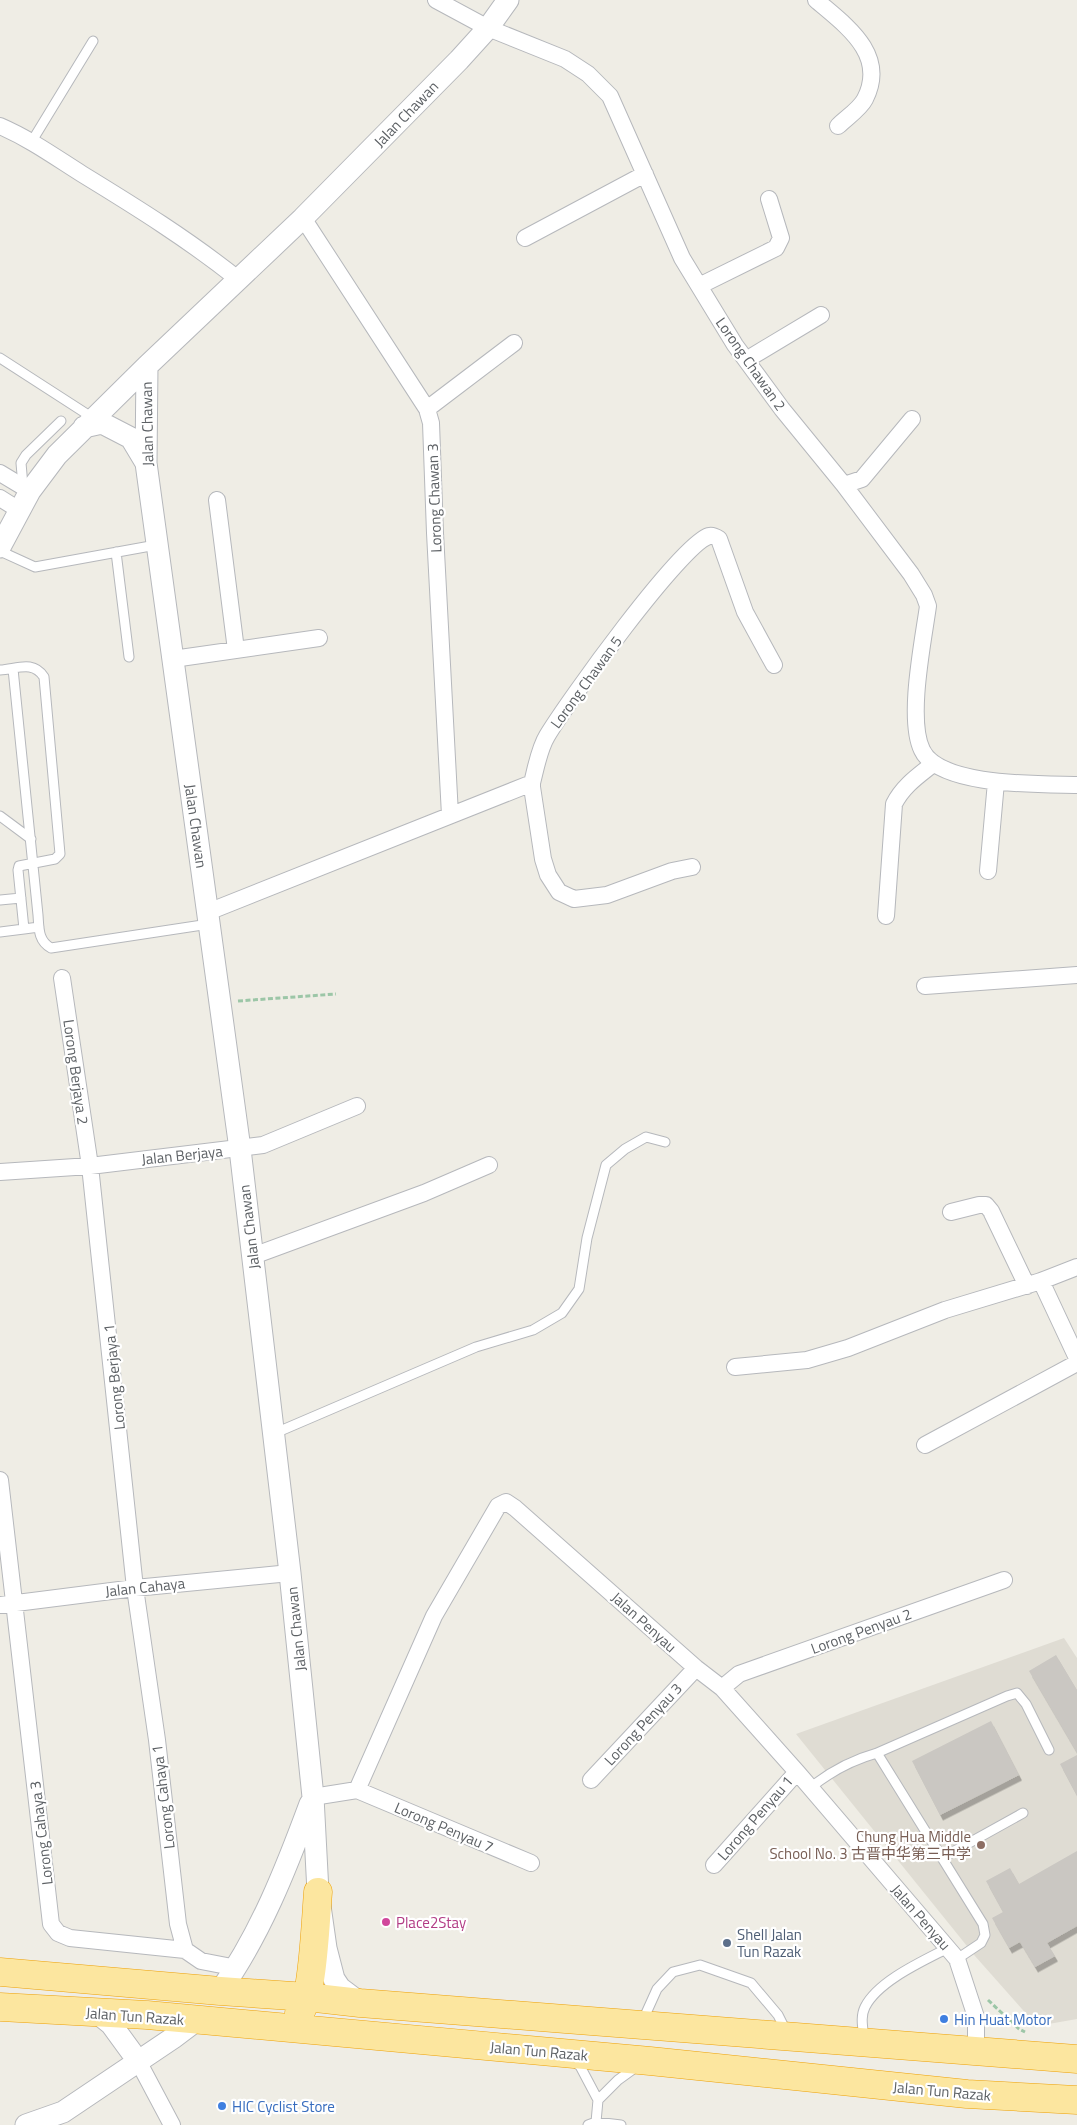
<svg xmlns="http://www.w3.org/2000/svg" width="1077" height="2125" viewBox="0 0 1077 2125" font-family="'Titillium Web','Noto Sans SC',sans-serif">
  <defs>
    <filter id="shadow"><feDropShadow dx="3" dy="5.5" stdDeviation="0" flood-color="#0004"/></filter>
  </defs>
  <rect width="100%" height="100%" fill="#efede5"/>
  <path fill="#dfdcd3" d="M1064,1638L1077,1658V2019L1037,2026L975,1956L796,1734Z"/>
  <path fill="#cac7c2" filter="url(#shadow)" d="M1056,1655L1077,1690V1753L1029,1671Z
    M991,1721L1019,1775L940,1815L912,1761Z
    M1077,1755V1796L1060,1764Z
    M1077,1851V1926L1047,1943L1055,1956L1035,1967L1020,1942L1009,1948L992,1918L1003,1912L986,1881L1010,1868L1019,1884Z"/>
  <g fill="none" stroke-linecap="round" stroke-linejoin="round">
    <g stroke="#b6b8bc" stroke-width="11">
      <path id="service" d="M32,141L93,41
        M0,358L93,418
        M23,486L21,463L26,455L61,421
        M0,551L35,567L156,545
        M116,552L129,657
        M13,669L38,915C39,928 38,941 51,948L209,924
        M0,670C17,669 33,660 44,677L60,854L55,859L19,866L18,870L24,929L39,927
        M0,816L31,839
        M0,900L21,898
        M0,932L24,929
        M273,1434L476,1347L533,1330L562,1313L579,1289L587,1238L606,1165L625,1149L646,1137L665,1142
        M877,1753L1007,1696L1017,1693L1026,1704L1049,1750
        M810,1788C831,1771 852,1760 877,1753L983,1924L985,1935L981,1943L957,1959
        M942,1858L1023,1813
        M643,2020L657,1989L673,1972L700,1965L751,1983L778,2015L786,2031
        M864,2039C863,2028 860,2017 865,2007C878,1981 923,1961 948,1948
        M573,2061L580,2066L598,2100
        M596,2122L598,2100L618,2080L636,2067
        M588,2125L596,2122L621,2125"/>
    </g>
    <g stroke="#b6b8bc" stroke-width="18">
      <path id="minor" d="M436,0L488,28L565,59L588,74L610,96L682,258L735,345L782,409L844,485L911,574L924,595L928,606C923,642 907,719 922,750C939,787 1041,784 1077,785
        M816,0C845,25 888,54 865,99C860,109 846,118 838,126
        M0,126C30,139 55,157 82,174C136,207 189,240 239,280
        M303,218L427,409L431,423L435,533L450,815
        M525,238L645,174
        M699,286L776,248L781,238L769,199
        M746,360L821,315
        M427,409L514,343
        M0,473L30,491
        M844,485L862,479L912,419
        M0,498L19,510
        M217,500L236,650
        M173,659L319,638
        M692,867L672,871L607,895L574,899L559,892L548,875L543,859L532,787V783C536,768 539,749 547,736C566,704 681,544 709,536C713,535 716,537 719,539L745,612L774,665
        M988,871L996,782
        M208,912L532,783
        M886,916L894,804C903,786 918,776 933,764
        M62,978L90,1166L135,1588L157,1740L178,1924L185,1950L201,1961L237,1968
        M925,986L1077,975
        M0,1172L90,1166L263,1145L357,1106
        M951,1212L979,1205H986L991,1211L1027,1286
        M253,1256L424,1193L489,1165
        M1077,1267L1041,1281L1077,1358
        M735,1367L807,1360L848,1348L945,1310L1041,1281
        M925,1445L1077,1363
        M0,1480L51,1924L58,1933L70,1938L185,1950
        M0,1605L135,1588L290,1573
        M722,1688L739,1674L1004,1580
        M591,1780L696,1668
        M357,1790L434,1616L498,1506L506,1502L515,1508L696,1668L722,1688L797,1772L957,1959L976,2017V2050
        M357,1790L531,1863
        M313,1797L357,1790
        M714,1865L797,1772
        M138,2061L172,2125"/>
    </g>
    <g stroke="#b6b8bc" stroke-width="23">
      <path id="tertiary" d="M147,366L146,463L240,1149L290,1573L313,1797L318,1892L326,1948L334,1979L340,1988L360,2003
        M84,427L102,423L131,438L146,463
        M0,547L30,491L57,455L147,366L303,218L459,60L488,28L508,0
        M220,1991C260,1935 286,1869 310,1804
        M96,2012L111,2024L138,2061
        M26,2125L63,2112L173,2038L197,2020"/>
    </g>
    <g stroke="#eea106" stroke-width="29">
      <path id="trunk" d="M0,1972L220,1991L307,1997L360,2003L1077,2059
        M0,2007L147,2015L650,2061L967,2094L1077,2100
        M299,2013C313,2001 316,1914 318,1892"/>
    </g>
    <path stroke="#9cc6a7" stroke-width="3" stroke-dasharray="5 2.5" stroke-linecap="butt" d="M238,1001L336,994
      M988,2000L1019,2029L1025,2032"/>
    <use href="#service" stroke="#fff" stroke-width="9"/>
    <use href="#minor" stroke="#fff" stroke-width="16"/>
    <use href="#tertiary" stroke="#fff" stroke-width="21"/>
    <use href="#trunk" stroke="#fce69f" stroke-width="28"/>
  </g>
  <circle fill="#8d6e63" stroke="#fff" stroke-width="2" cx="981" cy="1845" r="5"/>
  <circle fill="#d1479c" stroke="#fff" stroke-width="2" cx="386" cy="1922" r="5"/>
  <circle fill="#5c6f8a" stroke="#fff" stroke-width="2" cx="727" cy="1943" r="5"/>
  <g fill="#3f7fe0" stroke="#fff" stroke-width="2">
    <circle cx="944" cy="2019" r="5"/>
    <circle cx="222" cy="2106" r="5"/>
  </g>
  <g text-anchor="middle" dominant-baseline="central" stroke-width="4.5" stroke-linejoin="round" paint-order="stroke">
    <g font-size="15" fill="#5d6165" stroke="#fff">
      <text transform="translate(406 114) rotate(-46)">Jalan Chawan</text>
      <text transform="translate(751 364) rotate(55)">Lorong Chawan 2</text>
      <text transform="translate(147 424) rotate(-91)">Jalan Chawan</text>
      <text transform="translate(434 498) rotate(-92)">Lorong Chawan 3</text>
      <text transform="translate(586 682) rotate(-54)">Lorong Chawan 5</text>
      <text transform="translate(196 826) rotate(82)">Jalan Chawan</text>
      <text transform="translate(76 1072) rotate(82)">Lorong Berjaya 2</text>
      <text transform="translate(182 1155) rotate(-6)">Jalan Berjaya</text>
      <text transform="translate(249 1227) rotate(-97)">Jalan Chawan</text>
      <text transform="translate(114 1377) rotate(-96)">Lorong Berjaya 1</text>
      <text transform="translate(145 1587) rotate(-6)">Jalan Cahaya</text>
      <text transform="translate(644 1622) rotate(42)">Jalan Penyau</text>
      <text transform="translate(296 1629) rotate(-96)">Jalan Chawan</text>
      <text transform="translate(861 1631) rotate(-20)">Lorong Penyau 2</text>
      <text transform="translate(643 1724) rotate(-47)">Lorong Penyau 3</text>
      <text transform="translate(163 1797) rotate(-97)">Lorong Cahaya 1</text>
      <text transform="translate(755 1818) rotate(-49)">Lorong Penyau 1</text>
      <text transform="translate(444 1827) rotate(23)">Lorong Penyau 7</text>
      <text transform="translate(41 1833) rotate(-97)">Lorong Cahaya 3</text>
      <text transform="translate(921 1917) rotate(49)">Jalan Penyau</text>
      <text transform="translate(135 2016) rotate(4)">Jalan Tun Razak</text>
      <text transform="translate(539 2051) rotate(5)">Jalan Tun Razak</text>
      <text transform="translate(942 2091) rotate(5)">Jalan Tun Razak</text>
    </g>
    <g font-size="15" fill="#785e54" stroke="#fff" text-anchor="end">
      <text x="971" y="1836">Chung Hua Middle<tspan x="971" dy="17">School No. 3 古晋中华第三中学</tspan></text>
    </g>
    <g font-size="15" fill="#b23c85" stroke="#fff" text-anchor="start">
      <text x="396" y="1922">Place2Stay</text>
    </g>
    <g font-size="15" fill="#4e5e75" stroke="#fff" text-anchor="start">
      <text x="737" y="1934">Shell Jalan<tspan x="737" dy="17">Tun Razak</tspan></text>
    </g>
    <g font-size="15" fill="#366cbe" stroke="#fff" text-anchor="start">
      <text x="954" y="2019">Hin Huat Motor</text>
      <text x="232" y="2106">HIC Cyclist Store</text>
    </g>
  </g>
</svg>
